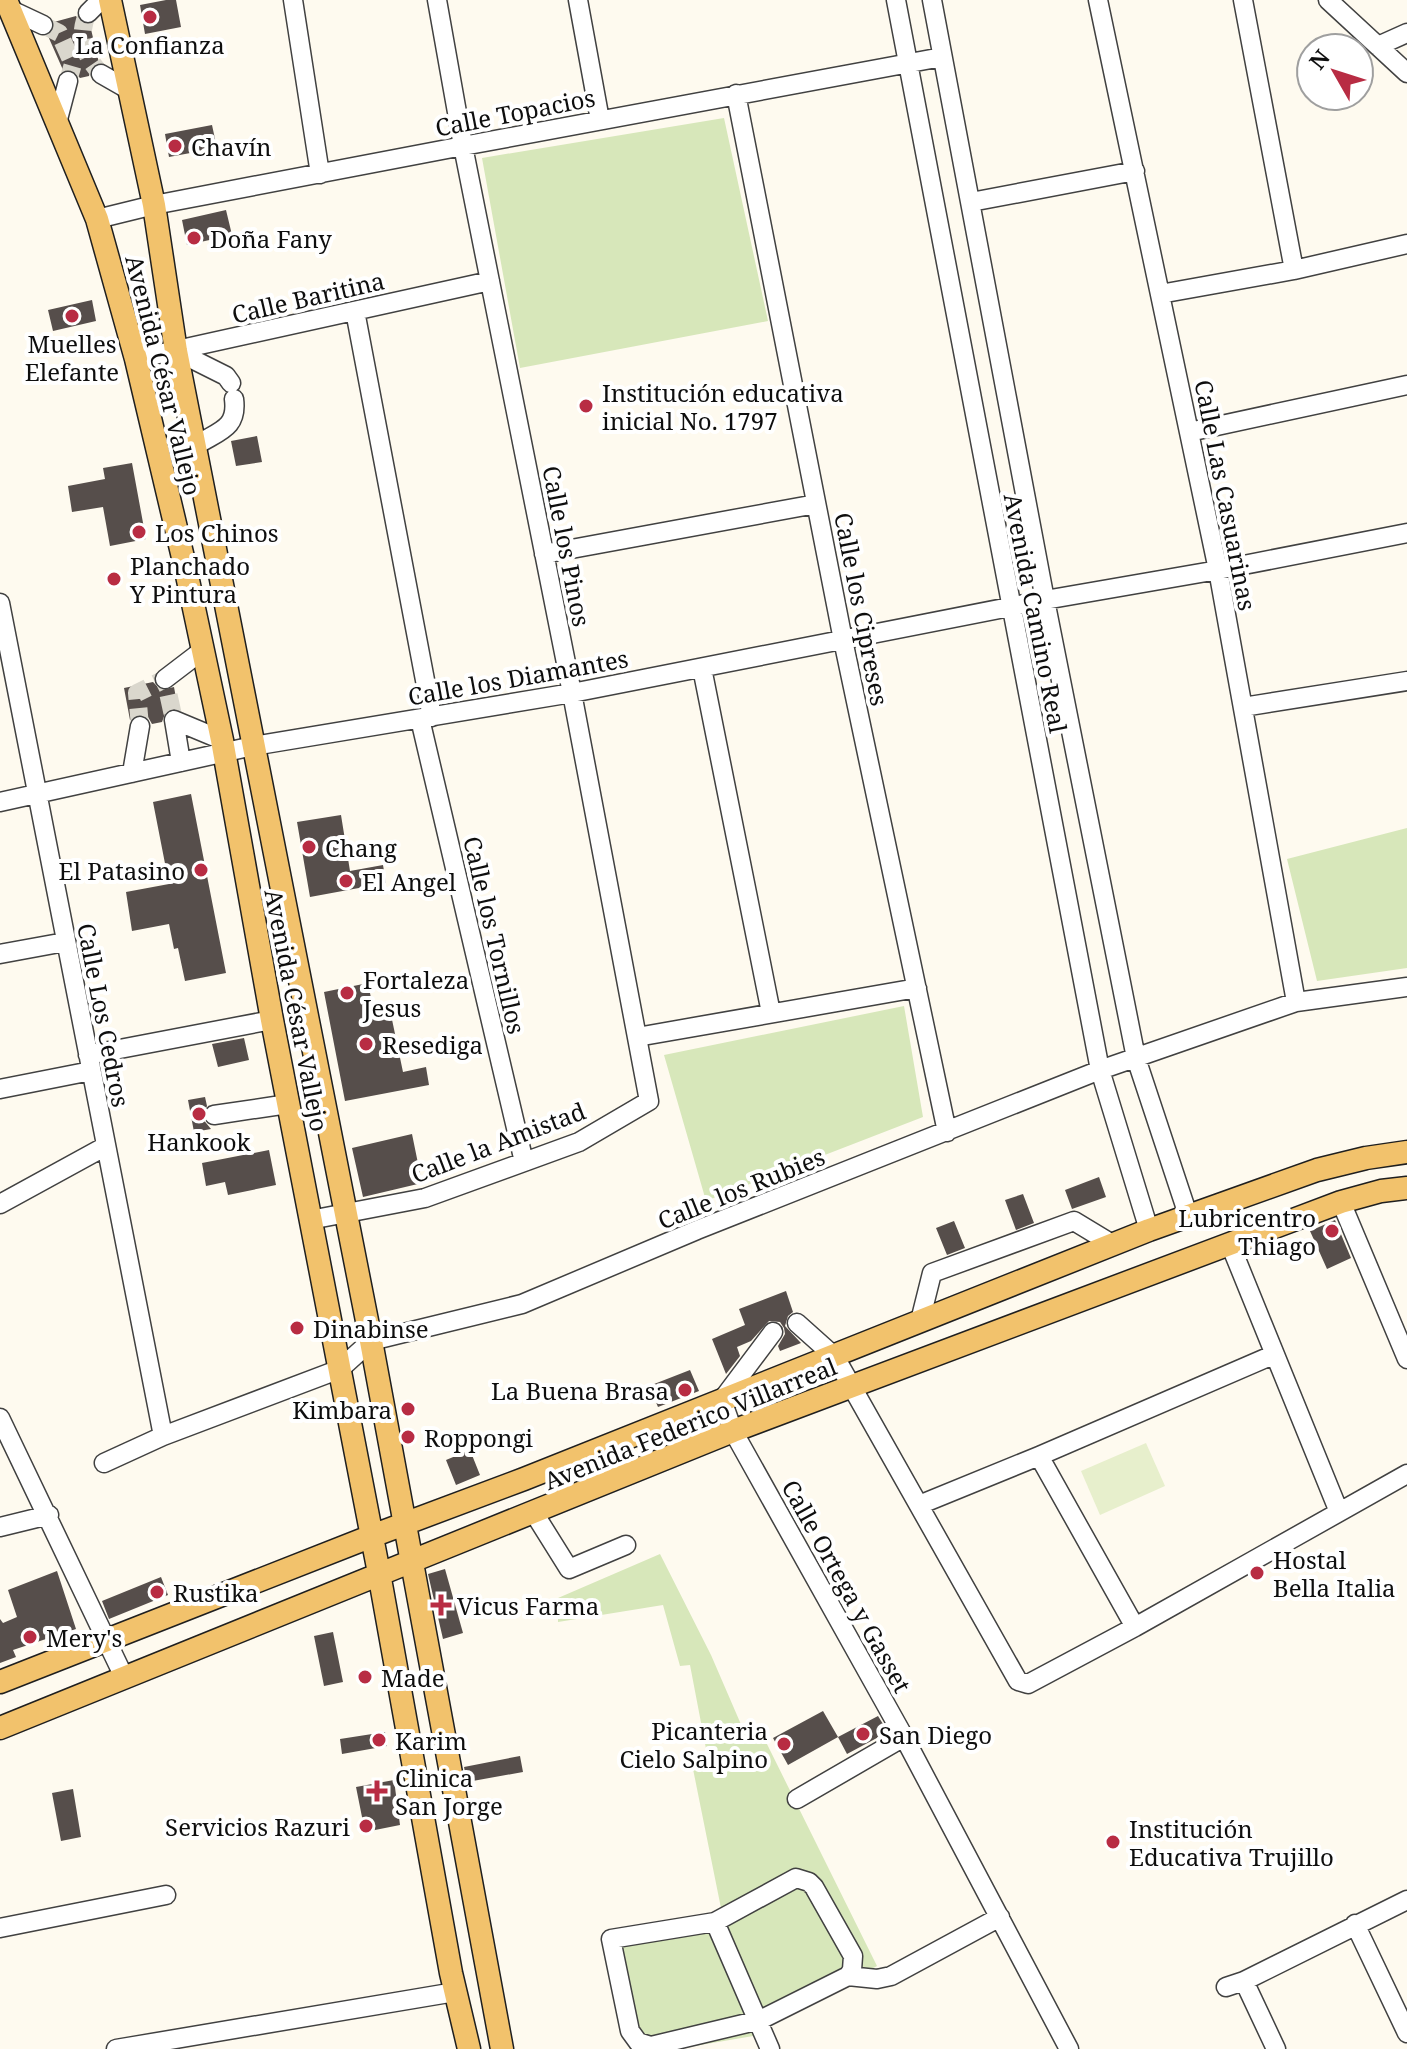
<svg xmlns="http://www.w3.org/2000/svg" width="1407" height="2049" viewBox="0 0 1407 2049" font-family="'Noto Serif',serif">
  <rect width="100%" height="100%" fill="#fefaef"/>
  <path fill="#d7e7ba" d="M724,118L768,321L520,368L482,158Z
    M1407,828V968L1317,981L1287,859Z
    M904,1006L923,1117L706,1201L664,1055Z
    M660,1554L711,1655L746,1736L759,1728L877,1966L766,2026L779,2049H762L759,2035L677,2049H641L621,1943L724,1923L691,1759L707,1754L690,1665L680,1666L663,1605L558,1622V1598Z"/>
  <path fill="#e7efcc" d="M1146,1443L1165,1486L1100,1515L1081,1471Z"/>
  <path fill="#564e4b" d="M166,0H176L181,27L145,34L140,5Z
    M76,16L80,22L90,25L99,63L91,67L89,76L80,78L72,70H63L48,36L54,29V22Z
    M212,125L217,148L169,157L165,134Z
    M226,210L232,235L187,245L182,220Z
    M92,300L96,321L53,331L48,310Z
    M257,436L262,462L236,466L231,441Z
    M132,463L146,539L110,546L103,507L72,512L68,486L105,479L103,468Z
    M153,682L161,690L174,687L178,709L166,711L162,722L152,724L148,717L141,714L130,720L124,688Z
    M191,794L226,973L185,981L178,948L174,949L169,924L132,931L126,892L169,884L153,802Z
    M341,815L350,871L383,865L386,883L310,897L297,822Z
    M368,983L374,1013L390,1010L403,1072L426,1067L429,1085L345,1101L324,992Z
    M244,1038L249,1060L218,1067L212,1044Z
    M205,1097L207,1106L202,1118L211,1129L194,1132L188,1100Z
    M412,1134L422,1183L363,1197L352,1148Z
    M269,1150L276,1185L228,1195L225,1182L206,1186L202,1163Z
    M1099,1177L1106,1197L1072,1209L1065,1190Z
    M1023,1194L1034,1223L1016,1230L1005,1200Z
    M1335,1220L1351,1258L1327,1269L1310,1231Z
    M954,1221L965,1248L947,1255L936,1228Z
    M786,1291L793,1312L788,1316L785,1326L801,1343L780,1351L778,1346L785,1334L784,1328L780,1322L769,1321L751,1341L737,1347L740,1356L726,1374L712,1339L745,1325L739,1309Z
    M690,1370L699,1391L658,1407L649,1386Z
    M470,1450L480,1475L456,1485L446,1460Z
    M445,1569L463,1633L443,1639L428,1574Z
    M57,1571L76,1629L13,1650L16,1657L0,1663V1619L3,1623L17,1617L8,1590Z
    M161,1577L168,1595L109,1619L102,1601Z
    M333,1632L343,1682L324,1686L314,1636Z
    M823,1711L838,1737L788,1765L773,1738Z
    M878,1716L888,1732L847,1754L838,1737Z
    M385,1732L387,1746L342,1754L340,1739Z
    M520,1756L523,1772L467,1782L464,1767Z
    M394,1780L400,1825L365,1832L356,1787Z
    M73,1789L81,1837L61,1841L52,1793Z"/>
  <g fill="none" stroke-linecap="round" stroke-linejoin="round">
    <path stroke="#dad7cd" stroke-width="18" stroke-dasharray="18 9" stroke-linecap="butt" d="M88,13C77,35 84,56 101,74
      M43,25L59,33L73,64L68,81
      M140,726L137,693L165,679L174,720"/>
    <g stroke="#414141" stroke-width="21">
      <path id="minor" d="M293,0L320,174
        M578,0L600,120
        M896,0L1100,1070L1149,1230
        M932,0L1045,600L1136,1058L1188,1215
        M1098,0L1218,570L1296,1002
        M1243,0L1294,270
        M1328,0L1407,73
        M11,10L43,25
        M88,13L101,0
        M1378,46L1407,33
        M101,74L129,90
        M736,94L843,640L947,1132
        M57,123L68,81
        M971,202L1135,171
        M97,219L154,205L463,146L942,57
        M1160,294L1294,270L1407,244
        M355,311L432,717
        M176,351L226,376L231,383
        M136,359L490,281
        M1189,432L1407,385
        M195,446C218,431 238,429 234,399
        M544,554L816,504
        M0,603L163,1436
        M702,668L771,1013
        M165,679L203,650
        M1243,707L1407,681
        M420,719L524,1162
        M174,720L222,740
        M174,720L181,762
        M132,773L140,726
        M0,802L253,746L572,693L1045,600L1218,570L1407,533
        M0,954L65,942
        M637,1037L917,988
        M88,1055L272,1020
        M0,1089L91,1071
        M214,1115L288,1104
        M1341,1202L1407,1359
        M0,1204L106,1146
        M310,1220L425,1198L579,1142L649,1101L572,693L463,146L437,0
        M1230,1244L1339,1512
        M920,1321L932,1273L1074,1221L1112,1244
        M797,1323L835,1357L1018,1681L1028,1684L1135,1627L1407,1474
        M773,1332L722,1400L733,1431L904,1737L1069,2049
        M0,1418L124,1677
        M1039,1456L1135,1627
        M104,1463L163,1436L340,1369L371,1341L522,1304L697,1230L1100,1070L1296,1002L1407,987
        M919,1505L1039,1456L1273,1355
        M534,1513L569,1569L626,1545
        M0,1527L49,1515
        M797,1799L904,1737
        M796,1878L809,1882L814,1887L853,1956L852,1970L848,1976L760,2020L651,2046L638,2042L630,2031L611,1939L715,1922Z
        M715,1922L770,2049
        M1355,1924L1407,2033
        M0,1928L166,1895
        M848,1976L877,1979L891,1976L1000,1917
        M1244,1981L1276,2049
        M1226,1987L1244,1981L1407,1900
        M116,2049L455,1992"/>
    </g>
    <g stroke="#1f1f1f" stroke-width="25">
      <path id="major" d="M6,0L97,219L136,359L185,566L222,740L272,1020L379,1573L451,1973L469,2049
        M110,0L154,205L176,351L371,1341L502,2049
        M0,1682L372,1536L524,1479L1149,1230L1317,1170L1366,1158L1407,1152
        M0,1728L733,1431L1341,1202L1381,1191L1407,1188"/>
    </g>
    <use href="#minor" stroke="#fff" stroke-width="18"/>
    <use href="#major" stroke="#f2c26c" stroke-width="22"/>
  </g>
  <g fill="#b82c43" stroke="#fff" stroke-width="3">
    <circle cx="150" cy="17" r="8"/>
    <circle cx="175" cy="146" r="8"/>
    <circle cx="194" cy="238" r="8"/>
    <circle cx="72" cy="316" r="8"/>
    <circle cx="586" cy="406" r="8"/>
    <circle cx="139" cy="532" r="8"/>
    <circle cx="114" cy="579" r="8"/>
    <circle cx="309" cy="847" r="8"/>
    <circle cx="201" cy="870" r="8"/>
    <circle cx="346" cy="881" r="8"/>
    <circle cx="347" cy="993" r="8"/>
    <circle cx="366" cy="1044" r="8"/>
    <circle cx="199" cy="1114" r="8"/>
    <circle cx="1332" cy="1231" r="8"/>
    <circle cx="297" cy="1328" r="8"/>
    <circle cx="685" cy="1390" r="8"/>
    <circle cx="408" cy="1409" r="8"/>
    <circle cx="408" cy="1437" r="8"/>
    <circle cx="1257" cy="1573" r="8"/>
    <circle cx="157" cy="1592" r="8"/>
    <path d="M437 1593h8v8h8v8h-8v8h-8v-8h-8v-8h8z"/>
    <circle cx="30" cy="1637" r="8"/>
    <circle cx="365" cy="1677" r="8"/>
    <circle cx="863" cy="1734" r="8"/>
    <circle cx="379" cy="1740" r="8"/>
    <circle cx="784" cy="1744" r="8"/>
    <path d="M373 1779h8v8h8v8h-8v8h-8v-8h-8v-8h8z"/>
    <circle cx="366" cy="1826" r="8"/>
    <circle cx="1113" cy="1842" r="8"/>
  </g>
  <g text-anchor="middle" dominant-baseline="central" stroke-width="8" stroke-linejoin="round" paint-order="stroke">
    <g font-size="24" fill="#0e0e0e" stroke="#fff" text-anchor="start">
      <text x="150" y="44" text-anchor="middle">La Confianza</text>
      <text x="191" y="146">Chavín</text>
      <text x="210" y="238">Doña Fany</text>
      <text x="72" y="343" text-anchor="middle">Muelles<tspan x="72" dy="28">Elefante</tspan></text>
      <text x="602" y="392">Institución educativa<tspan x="602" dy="28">inicial No. 1797</tspan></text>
      <text x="155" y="532">Los Chinos</text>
      <text x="130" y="565">Planchado<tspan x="130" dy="28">Y Pintura</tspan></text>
      <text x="325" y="847">Chang</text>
      <text x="185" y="870" text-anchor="end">El Patasino</text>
      <text x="362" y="881">El Angel</text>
      <text x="363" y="979">Fortaleza<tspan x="363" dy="28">Jesus</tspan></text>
      <text x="382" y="1044">Resediga</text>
      <text x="199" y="1141" text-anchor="middle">Hankook</text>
      <text x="1316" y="1217" text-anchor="end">Lubricentro<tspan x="1316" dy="28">Thiago</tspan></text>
      <text x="313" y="1328">Dinabinse</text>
      <text x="669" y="1390" text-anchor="end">La Buena Brasa</text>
      <text x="392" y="1409" text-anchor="end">Kimbara</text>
      <text x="424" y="1437">Roppongi</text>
      <text x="1273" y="1559">Hostal<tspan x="1273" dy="28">Bella Italia</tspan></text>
      <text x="173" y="1592">Rustika</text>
      <text x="457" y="1605">Vicus Farma</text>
      <text x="46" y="1637">Mery's</text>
      <text x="381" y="1677">Made</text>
      <text x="768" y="1730" text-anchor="end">Picanteria<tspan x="768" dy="28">Cielo Salpino</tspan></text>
      <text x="879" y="1734">San Diego</text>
      <text x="395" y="1740">Karim</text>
      <text x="395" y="1777">Clinica<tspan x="395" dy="28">San Jorge</tspan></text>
      <text x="350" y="1826" text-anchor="end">Servicios Razuri</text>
      <text x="1129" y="1828">Institución<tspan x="1129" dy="28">Educativa Trujillo</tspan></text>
    </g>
    <g font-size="24" fill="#0e0e0e" stroke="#fff">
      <text transform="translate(515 112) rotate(-11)">Calle Topacios</text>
      <text transform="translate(308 297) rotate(-13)">Calle Baritina</text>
      <text transform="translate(164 375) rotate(76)">Avenida César Vallejo</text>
      <text transform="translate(1226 495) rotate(79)">Calle Las Casuarinas</text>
      <text transform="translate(567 546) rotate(79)">Calle los Pinos</text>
      <text transform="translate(862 609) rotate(79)">Calle los Cipreses</text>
      <text transform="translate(1036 613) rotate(79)">Avenida Camino Real</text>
      <text transform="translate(518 677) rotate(-10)">Calle los Diamantes</text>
      <text transform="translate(495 935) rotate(77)">Calle los Tornillos</text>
      <text transform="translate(297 1010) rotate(79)">Avenida César Vallejo</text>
      <text transform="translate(104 1015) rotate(79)">Calle Los Cedros</text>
      <text transform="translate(498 1142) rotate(-21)">Calle la Amistad</text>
      <text transform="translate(741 1188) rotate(-22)">Calle los Rubies</text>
      <text transform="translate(690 1423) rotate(-22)">Avenida Federico Villarreal</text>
      <text transform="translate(847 1586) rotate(61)">Calle Ortega y Gasset</text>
    </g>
  </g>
  <g transform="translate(1335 72) rotate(309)"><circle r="38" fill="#ffffff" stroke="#9f9f9f" stroke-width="2"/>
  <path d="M0-6L14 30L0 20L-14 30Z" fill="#b82c43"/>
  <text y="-12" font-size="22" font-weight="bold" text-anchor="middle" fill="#0e0e0e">N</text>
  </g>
</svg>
